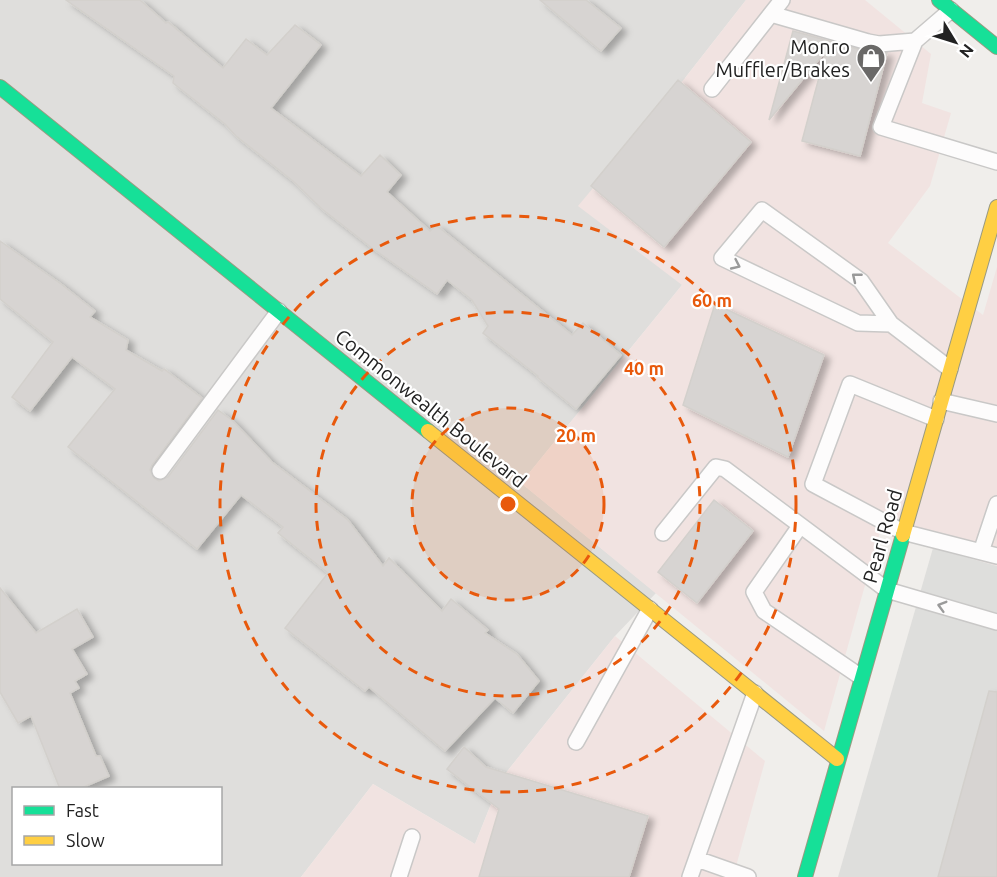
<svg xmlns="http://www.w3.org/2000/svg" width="997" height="877" viewBox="0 0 997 877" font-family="Ubuntu,sans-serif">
  <defs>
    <filter id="shadow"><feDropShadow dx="6" dy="4" stdDeviation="3" flood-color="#0004"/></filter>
  </defs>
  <rect width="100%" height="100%" fill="#f0eeeb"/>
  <path fill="#dfdedc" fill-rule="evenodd" d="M0,0H746L685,78L682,285L521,483L656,593L615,636L501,779L475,844L373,784L301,877H0ZM14,788H220V864H14Z"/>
  <path fill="#f1e3e1" d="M746,0H865L931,54L922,103L951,113L930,186L888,243L983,315L997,267V566L880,532L824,731L521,483L682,285L578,206L685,78Z
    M615,636L765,761L733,877H301L373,784L475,844L501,779Z"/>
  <path fill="#dededc" d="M933,548L997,566V877H838Z"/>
  <path fill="#d7d4d2" stroke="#d3d0cc" stroke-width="1.5" filter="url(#shadow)" d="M66,0H140L166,23L168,22L223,68L246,39L267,55L295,25L321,45L271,108L361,176L380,155L401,175L387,192L430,231L436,225L572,335L583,323L621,355L576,409L537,377L538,376L483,333L488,326L472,300L447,280L437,294L372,248L322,209L293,181L236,136L225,124L173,83L174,76Z
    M540,0H586L621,28L601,51Z
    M793,31L865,51L887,53L860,156L802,141L826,51L769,120Z
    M678,80L751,142L664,247L591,186Z
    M0,241L61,284L95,311L90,317L128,340L126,350L162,371L164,369L202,398L152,465L150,470L154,478L159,481L168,477L218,410L233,421L272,462L348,520L383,566L389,558L442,611L451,599L488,630L485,633L517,654L539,681L513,713L495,698L445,751L369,687L365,691L285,628L328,573L278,533L283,527L241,495L197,549L68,447L115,389L72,357L30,411L12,397L53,342L0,299Z
    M715,304L824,355L788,457L683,405Z
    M714,500L753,531L697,603L658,572Z
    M0,588L36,633L77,609L93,637L72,649L87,674L75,681L79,688L70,693L96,756H100L109,776L79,789H60L31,716L18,723L0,692Z
    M989,691L997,692V877H938Z
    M464,747L486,767L648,816L629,877H479L499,809L447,769Z"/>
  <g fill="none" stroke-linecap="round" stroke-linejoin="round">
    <g stroke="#c9c8c7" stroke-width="18">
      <path id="lane" d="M951,10L915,41L881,127L997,162
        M771,14L868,42L879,44L915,41
        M712,89L782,0
        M891,324L858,323L722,258L762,210L861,281L891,324L950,369
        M941,401L997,414
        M936,419L850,384L813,484L903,532L997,556
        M160,471L279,311
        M800,526L754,592L764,611L861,677
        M663,533L716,467L725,469L887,590L997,622
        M981,552L997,504
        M576,742L650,609
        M697,859L748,877
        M399,877L412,837
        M690,877L755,693"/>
    </g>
    <g stroke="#999a82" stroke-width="16">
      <path id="fast" d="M939,0L997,47
        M0,87L428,431
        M805,877L903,535"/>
    </g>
    <g stroke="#999a82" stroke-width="16">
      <path id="slow" d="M428,431L837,759
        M903,535L997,207"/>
    </g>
    <use href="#lane" stroke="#fdfcfc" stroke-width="15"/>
    <use href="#fast" stroke="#16e098" stroke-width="14"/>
    <use href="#slow" stroke="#ffcf43" stroke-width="14"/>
  </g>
  <defs><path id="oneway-chevron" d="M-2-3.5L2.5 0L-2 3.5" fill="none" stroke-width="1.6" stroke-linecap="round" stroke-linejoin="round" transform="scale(1.5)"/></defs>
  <g stroke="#9a9a9a">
    <use href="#oneway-chevron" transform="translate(736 265) rotate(25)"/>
    <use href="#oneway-chevron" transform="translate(856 277) rotate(-141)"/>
    <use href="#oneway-chevron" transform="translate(942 606) rotate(-164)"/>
  </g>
  <circle cx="508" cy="504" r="96" fill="#e8590c" fill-opacity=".12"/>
  <g fill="none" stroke="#e8590c" stroke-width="3" stroke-dasharray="10 8">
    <circle cx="508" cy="504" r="96"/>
    <circle cx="508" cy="504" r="192"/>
    <circle cx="508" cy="504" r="288"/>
  </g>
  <defs>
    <g id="shop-pin" transform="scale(1.5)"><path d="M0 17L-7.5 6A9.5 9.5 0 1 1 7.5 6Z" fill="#6a6968" stroke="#fff"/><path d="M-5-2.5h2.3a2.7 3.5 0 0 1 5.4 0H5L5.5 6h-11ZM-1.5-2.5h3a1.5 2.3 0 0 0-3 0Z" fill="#fff"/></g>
  </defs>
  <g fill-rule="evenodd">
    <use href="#shop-pin" x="871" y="58"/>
  </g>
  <g text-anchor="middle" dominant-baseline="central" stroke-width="4.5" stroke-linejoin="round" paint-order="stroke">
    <g font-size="20" fill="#222" stroke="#fff" text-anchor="end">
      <text x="850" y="46">Monro<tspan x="850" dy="23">Muffler/Brakes</tspan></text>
    </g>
    <g font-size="20" fill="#222" stroke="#fff">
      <text transform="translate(431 408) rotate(39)">Commonwealth Boulevard</text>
      <text transform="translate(882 536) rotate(-74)">Pearl Road</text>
    </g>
  </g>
  <circle cx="508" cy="504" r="9" fill="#e8590c" stroke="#fff" stroke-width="3"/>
  <g font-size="18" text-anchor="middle" font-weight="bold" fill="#e8590c" stroke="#fff" stroke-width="4.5" stroke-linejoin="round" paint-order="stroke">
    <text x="712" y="307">60 m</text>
    <text x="644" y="375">40 m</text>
    <text x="576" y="442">20 m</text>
  </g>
  <rect x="12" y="787" width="210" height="78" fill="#ffffff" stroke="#a7a7a7" stroke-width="1.5"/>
  <rect x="24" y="806" width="30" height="9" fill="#16e098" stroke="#a7a7a7" stroke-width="1.5"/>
  <text x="66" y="817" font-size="18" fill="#222222">Fast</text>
  <rect x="24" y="836" width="30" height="9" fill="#ffcf43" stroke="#a7a7a7" stroke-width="1.5"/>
  <text x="66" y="847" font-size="18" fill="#222222">Slow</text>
  <g transform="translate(955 42) rotate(128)" stroke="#ffffff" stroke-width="4.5" paint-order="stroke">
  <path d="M0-4.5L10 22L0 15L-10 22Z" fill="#222222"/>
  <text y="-9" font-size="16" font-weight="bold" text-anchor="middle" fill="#222222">N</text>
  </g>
</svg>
